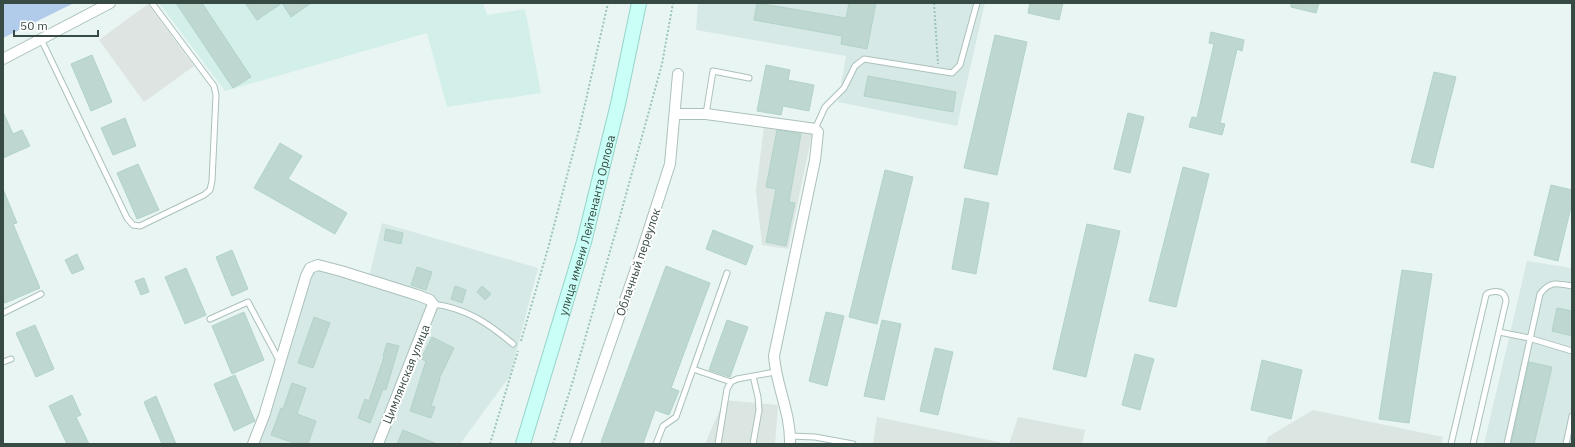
<svg xmlns="http://www.w3.org/2000/svg" width="1575" height="447" viewBox="0 0 1575 447" font-family="'IBM Plex Sans',sans-serif">
  <rect width="100%" height="100%" fill="#e9f5f3"/>
  <path fill="#d7e9e6" d="M698,3H985L957,126L838,102L846,56L696,30Z
    M382,223L538,268L510,376L460,444H250L313,260L369,277Z
    M1527,261L1572,268V444H1484Z"/>
  <path fill="#dbe5e1" d="M764,127L812,134L788,249L762,245L756,191Z
    M724,400L778,405L775,444H705Z
    M1313,410L1443,437L1441,444H1266L1268,437Z
    M877,417L1008,444H873Z
    M1018,417L1085,430L1082,444H1009Z"/>
  <path fill="#d3efea" d="M159,3H483L487,15L525,9L541,93L447,107L427,33L225,91Z"/>
  <path fill="#b1cbeb" d="M3,3H74L3,38Z"/>
  <path fill="#dee4e2" d="M148,4L194,66L144,102L99,40Z"/>
  <path fill="#bed7d0" stroke="#b1d3c9" d="M176,3H202L251,77L233,88Z
    M245,3H311L291,17L282,3L257,20Z
    M757,3L846,18L849,3H876L867,49L841,44L842,36L754,20Z
    M1030,3H1063L1059,20L1028,13Z
    M1291,3H1319L1316,13L1291,7Z
    M1211,32L1244,40L1242,51L1237,49L1220,123L1225,124L1222,135L1189,127L1192,117L1197,118L1214,44L1209,43Z
    M995,35L1027,42L997,175L964,168Z
    M92,55L112,102L91,111L71,64Z
    M766,65L790,70L788,80L814,85L809,111L783,106L781,115L757,111Z
    M1434,72L1456,77L1433,168L1411,162Z
    M868,76L956,92L953,112L864,96Z
    M3,112L13,134L22,130L30,146L3,158Z
    M1128,113L1144,117L1130,173L1114,169Z
    M125,118L136,146L113,155L101,128Z
    M777,130L801,134L789,202L795,203L786,246L766,242L776,189L766,187Z
    M280,143L302,156L288,179L347,213L335,234L254,188Z
    M138,164L159,210L137,219L117,173Z
    M1183,167L1209,174L1176,307L1149,301Z
    M885,170L913,177L877,324L849,317Z
    M1551,185L1572,190V203L1558,261L1534,255Z
    M3,189L17,223L13,224L40,288L5,303L3,298Z
    M965,198L989,203L976,274L952,269Z
    M1087,224L1120,231L1086,377L1053,369Z
    M386,229L403,233L401,244L384,240Z
    M713,230L753,246L746,265L706,249Z
    M232,250L248,289L232,296L216,257Z
    M77,254L84,269L72,274L65,260Z
    M666,266L710,283L671,388L679,391L669,415L655,410L643,444H607L601,442Z
    M417,267L432,272L426,290L411,285Z
    M186,268L206,315L185,324L165,277Z
    M1402,270L1432,274L1409,423L1379,419Z
    M144,278L149,292L141,295L135,281Z
    M455,286L466,290L462,303L451,299Z
    M482,286L491,294L485,300L477,292Z
    M1557,308L1572,311V336L1552,331Z
    M244,312L264,360L232,374L212,326Z
    M826,312L844,316L827,386L809,381Z
    M314,317L330,323L313,368L298,363Z
    M727,320L748,327L730,377L709,370Z
    M882,320L901,324L884,400L864,396Z
    M35,325L54,369L36,377L16,333Z
    M432,337L454,348L439,379H440L431,406L435,407L431,418L410,411L426,361L421,359Z
    M387,343L399,346L386,390L383,389L370,423L358,418L365,399L369,401L384,357L383,356Z
    M935,348L953,352L938,415L920,411Z
    M1135,354L1154,359L1140,410L1122,405Z
    M1262,360L1302,370L1291,419L1251,410Z
    M1529,362L1552,367L1534,444H1511Z
    M235,375L255,421L234,431L214,384Z
    M292,383L306,388L297,414L316,421L308,444H292L291,442L271,435L281,408L283,409Z
    M72,395L81,415L76,417L89,444H67L49,406Z
    M156,396L176,444H162L144,402Z
    M403,430L437,444H397Z"/>
  <g fill="none" stroke-linecap="round" stroke-linejoin="round">
    <g stroke="#abc1bc" stroke-width="7">
      <path id="lane" d="M41,39L127,218L133,225L140,226L204,195L210,190L212,181L216,95L214,86L152,3
        M706,114L713,71L749,78
        M815,129L825,107L844,88L855,66L864,59L952,73L960,65L977,3
        M433,304C466,308 488,323 513,344
        M3,313L41,294
        M210,319L248,302L279,360
        M1499,332L1529,338L1572,351
        M3,362L11,359
        M693,369L731,382
        M790,436L815,437L853,444
        M656,444L663,426L676,417L727,273
        M718,444L727,389L731,382L737,379L775,372
        M753,444L759,410L758,397L753,376
        M1451,444L1486,295L1488,293C1497,290 1505,291 1506,301L1473,444
        M1507,444L1540,294C1550,281 1556,283 1572,286
        M1566,444L1572,416"/>
    </g>
    <g stroke="#abc1bc" stroke-width="12">
      <path id="street" d="M3,59L110,3
        M675,114H706L809,128L815,129L818,132L815,160L774,356C776,386 791,413 790,444
        M253,444L264,416L306,276L310,268L318,265L341,271L417,295L430,300L433,304L378,444
        M575,444L639,260L670,164L678,74"/>
    </g>
    <g stroke="#96d4c9" stroke-width="16">
      <g id="secondary">
        <path id="s1" d="M523,444L584,242L618,104L639,3"/>
      </g>
    </g>
    <path stroke="#9cc4ba" stroke-width="2" stroke-dasharray="2 2" stroke-linecap="butt" d="M934,3L938,64
      M521,341L549,245L580,126L608,3
      M490,444L518,351
      M553,444L572,384L619,220L662,64L673,3"/>
    <use href="#lane" stroke="#fff" stroke-width="5"/>
    <use href="#street" stroke="#fff" stroke-width="10"/>
    <use href="#secondary" stroke="#cafff7" stroke-width="14"/>
  </g>
  <g text-anchor="middle" dominant-baseline="central" stroke-width="4" stroke-linejoin="round" paint-order="stroke">
    <g font-size="12" fill="#374a44" stroke="#fff">
      <text stroke="none"><textPath href="#s1" startOffset="228">улица имени Лейтенанта Орлова</textPath></text>
      <text transform="translate(638 262) rotate(-71)">Облачный переулок</text>
      <text transform="translate(406 374) rotate(-68)">Цимлянская улица</text>
    </g>
  </g>
  <rect width="1575" height="447" fill="none" stroke="#374a44" stroke-width="8"/>
  <path d="M14 30v6h84v-6" fill="none" stroke="#374a44" stroke-width="2"/>
  <text x="20" y="30" font-size="12" fill="#374a44" stroke="#ffffff" stroke-width="3" paint-order="stroke">50 m</text>
</svg>
